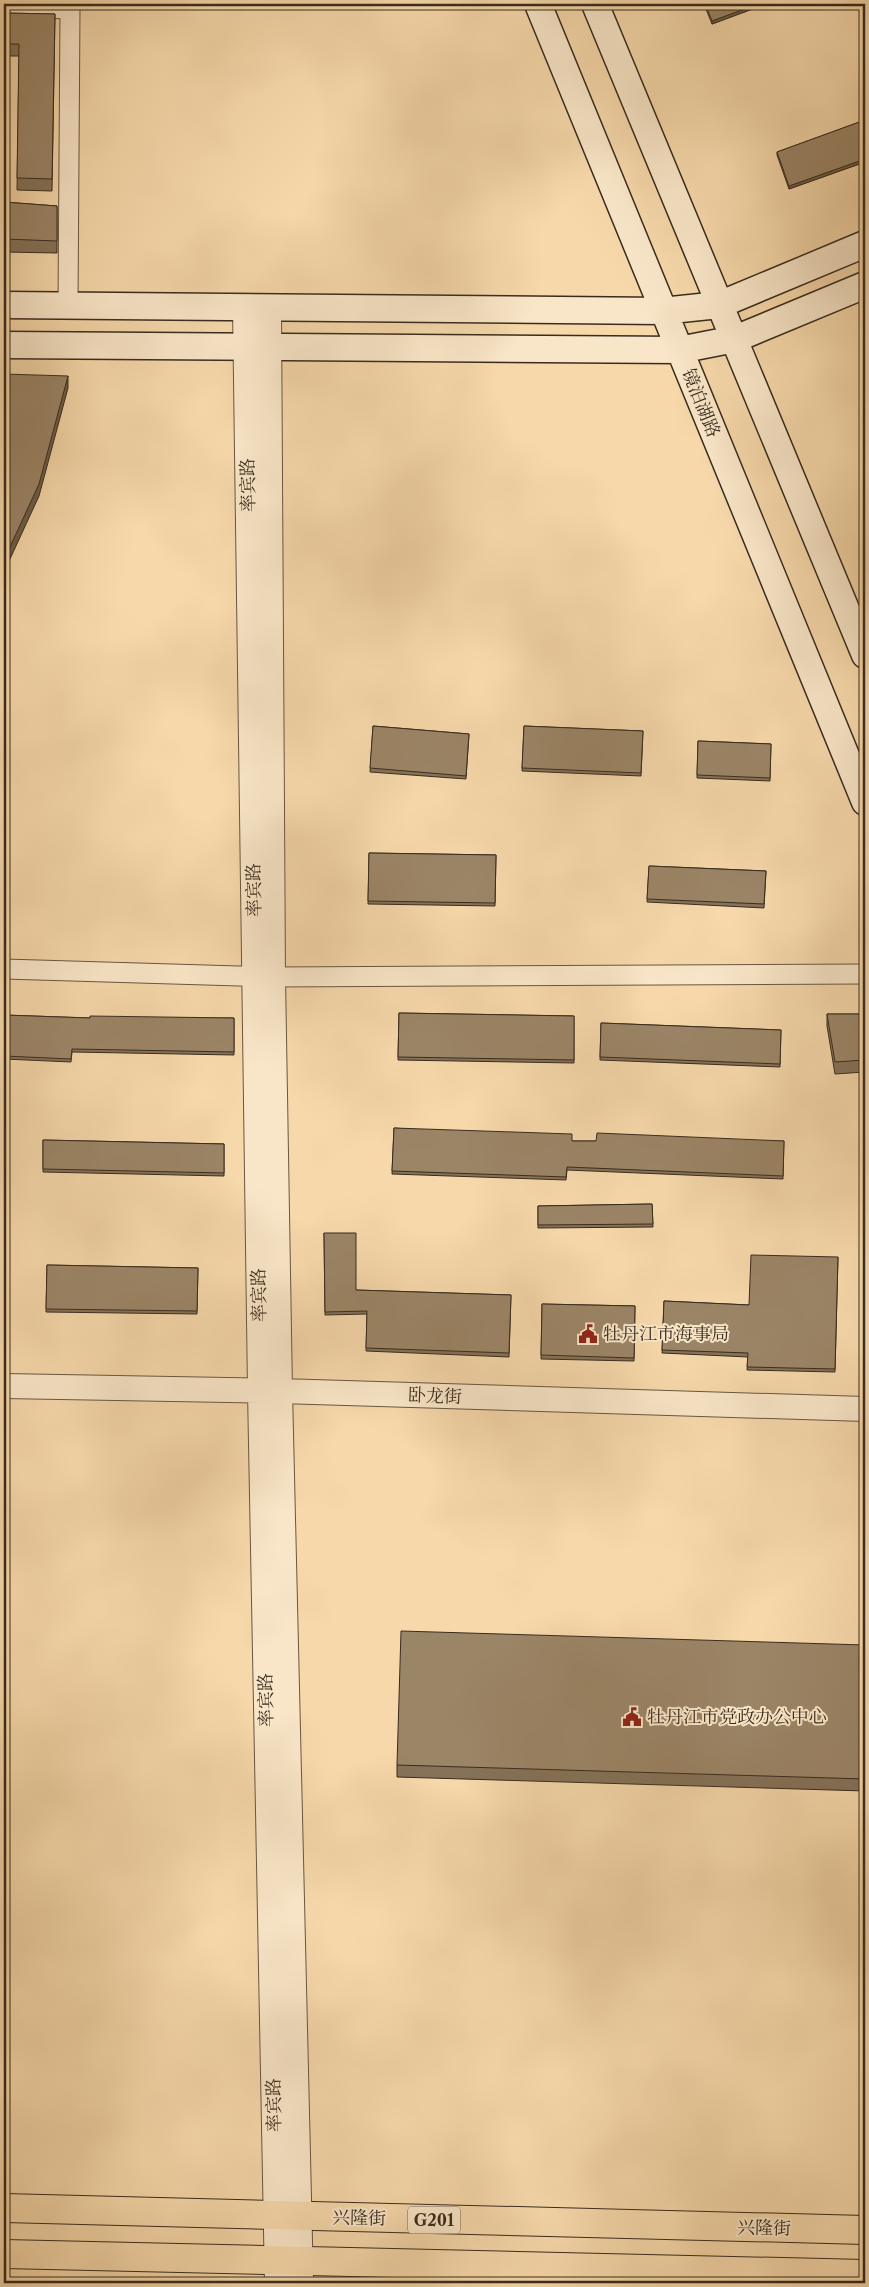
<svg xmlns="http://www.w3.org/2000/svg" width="869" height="2287" viewBox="0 0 869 2287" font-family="'Libre Caslon Text','Noto Serif SC',serif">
  <rect width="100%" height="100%" fill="#f6d8aa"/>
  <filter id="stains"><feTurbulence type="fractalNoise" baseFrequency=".004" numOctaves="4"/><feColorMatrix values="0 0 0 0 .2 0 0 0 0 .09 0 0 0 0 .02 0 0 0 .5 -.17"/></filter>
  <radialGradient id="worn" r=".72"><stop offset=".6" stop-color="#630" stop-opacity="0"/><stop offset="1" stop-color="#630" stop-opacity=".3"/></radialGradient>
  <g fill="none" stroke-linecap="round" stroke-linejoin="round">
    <g stroke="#685741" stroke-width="21">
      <path id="minor" d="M4,7L70,9L68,305
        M4,969L273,977L865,974"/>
    </g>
    <g stroke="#685741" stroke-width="26">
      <path id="tertiary" d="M245,307L260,1391L277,2283
        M269,308L273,977L280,1391L301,2283
        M4,1386L280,1391L865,1409"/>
    </g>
    <g stroke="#392c1e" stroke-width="29">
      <path id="secondary" d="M538,4L865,802
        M595,4L865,655
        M4,305L662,311L719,305L865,244
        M4,345L679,350L735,339L865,285"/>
    </g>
    <g stroke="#392c1e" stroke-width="30">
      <path id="trunk" d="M4,2208L865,2230
        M4,2254L865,2274"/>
    </g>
    <use href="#minor" stroke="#f9e6c8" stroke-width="19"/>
    <use href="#tertiary" stroke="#f9e6c8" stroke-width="24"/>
    <use href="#secondary" stroke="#f9e6c8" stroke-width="26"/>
    <use href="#trunk" stroke="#f6d8aa" stroke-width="28"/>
  </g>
  <path fill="#857259" stroke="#392c1e" d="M704,4H766L712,24Z
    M4,13L55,14L52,191L17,190L19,56H4Z
    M865,120V162L789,189L777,155V152Z
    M4,202L57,206V253L4,252Z
    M373,726L469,734L466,779L370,772Z
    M524,726L643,731L641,776L522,771Z
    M698,741L771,744L770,781L697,778Z
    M369,853L496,855L495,906L368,904Z
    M649,866L766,871L764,908L647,902Z
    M399,1013L574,1016V1063L398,1060Z
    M827,1014H865V1072L835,1074L827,1026Z
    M4,1015L90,1018H234V1055L72,1052L71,1062L4,1059Z
    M601,1023L781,1030L780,1067L600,1060Z
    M394,1128L572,1141H784L783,1179L567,1170L566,1180L392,1174Z
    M43,1140L224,1144V1176L43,1172Z
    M652,1204L653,1227L538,1228V1206Z
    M324,1233L356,1290L511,1295L509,1357L366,1351L367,1314L325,1315Z
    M838,1257L835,1372L747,1370L748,1357L662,1353L664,1301L749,1305Z
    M47,1265L198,1268L197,1314L46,1312Z
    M542,1304L635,1306L634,1361L541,1359Z
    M865,1645V1791L397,1777V1765Z"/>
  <path fill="#6c5d48" stroke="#392c1e" d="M758,4H766L712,24V21Z
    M865,159V162L789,189V186Z
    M68,376V388L39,496L4,572V560Z"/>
  <path fill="#9b8567" stroke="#392c1e" d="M705,4H758L712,21Z
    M4,13L55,14L52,179L17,178L19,44H4Z
    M865,120V159L789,186L777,152Z
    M4,202L57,206V241L4,239Z
    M4,374L68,376L39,484L4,560Z
    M373,726L469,734L466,776L370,768Z
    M524,726L643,731L641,773L522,768Z
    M698,741L771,744L770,778L697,775Z
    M369,853L496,855L495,903L368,901Z
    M649,866L766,871L764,904L647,899Z
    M399,1013L574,1016V1060L398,1057Z
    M827,1014H865V1060L835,1062Z
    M4,1015L90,1018V1016L234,1018V1052L72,1049L71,1059L4,1056Z
    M601,1023L781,1030L780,1064L600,1057Z
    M394,1128L572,1134V1141H596L597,1133L784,1141L783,1176L567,1167L566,1177L392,1171Z
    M43,1140L224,1144V1173L43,1169Z
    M652,1204L653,1224L538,1225V1206Z
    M324,1233H356V1290L511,1295L509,1353L366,1348L367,1311L325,1312Z
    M751,1255L838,1257L835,1369L747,1367L748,1353L662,1350L664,1301L749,1305Z
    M47,1265L198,1268L197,1311L46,1309Z
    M542,1304L635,1306L634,1358L541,1355Z
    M401,1631L865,1645V1779L397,1765Z"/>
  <defs>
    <g id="civic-bare" transform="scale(1.5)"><path d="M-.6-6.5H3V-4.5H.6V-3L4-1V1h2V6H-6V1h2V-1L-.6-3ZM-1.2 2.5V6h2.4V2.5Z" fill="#8f2418" stroke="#f9e6c8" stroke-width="2.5" paint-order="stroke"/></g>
  </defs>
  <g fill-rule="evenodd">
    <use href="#civic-bare" x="588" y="1334"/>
    <use href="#civic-bare" x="632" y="1717"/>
  </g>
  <g text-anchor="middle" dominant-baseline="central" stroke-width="4" stroke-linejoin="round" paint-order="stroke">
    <rect fill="#f9e6c8" stroke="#736451" stroke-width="1" x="408" y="2206.5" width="52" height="27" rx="4"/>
    <g font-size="16" font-weight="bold" fill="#392c1e">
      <text x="434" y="2220">G201</text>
    </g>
    <g font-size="18" fill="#392c1e" stroke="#f9e6c8">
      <text transform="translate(701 403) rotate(68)">镜泊湖路</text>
      <text transform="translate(248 485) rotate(-91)">率宾路</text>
      <text transform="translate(254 890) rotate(-91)">率宾路</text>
      <text transform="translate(259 1295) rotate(-91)">率宾路</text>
      <text transform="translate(435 1396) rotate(2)">卧龙街</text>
      <text transform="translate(266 1700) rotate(-91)">率宾路</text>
      <text transform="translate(274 2105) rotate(-91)">率宾路</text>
      <text transform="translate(359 2218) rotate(1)">兴隆街</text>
      <text transform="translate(764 2228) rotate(1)">兴隆街</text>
    </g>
    <g font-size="18" fill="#392c1e" stroke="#f9e6c8" text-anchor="start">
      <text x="603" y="1334">牡丹江市海事局</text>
      <text x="647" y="1717">牡丹江市党政办公中心</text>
    </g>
  </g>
  <rect width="869" height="2287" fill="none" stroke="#f6d8aa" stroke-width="20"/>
  <rect x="5" y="5" width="859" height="2277" fill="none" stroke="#392c1e" stroke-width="2.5"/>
  <rect x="10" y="10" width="849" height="2267" fill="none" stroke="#392c1e"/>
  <rect width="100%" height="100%" filter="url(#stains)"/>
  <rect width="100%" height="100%" fill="url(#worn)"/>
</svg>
